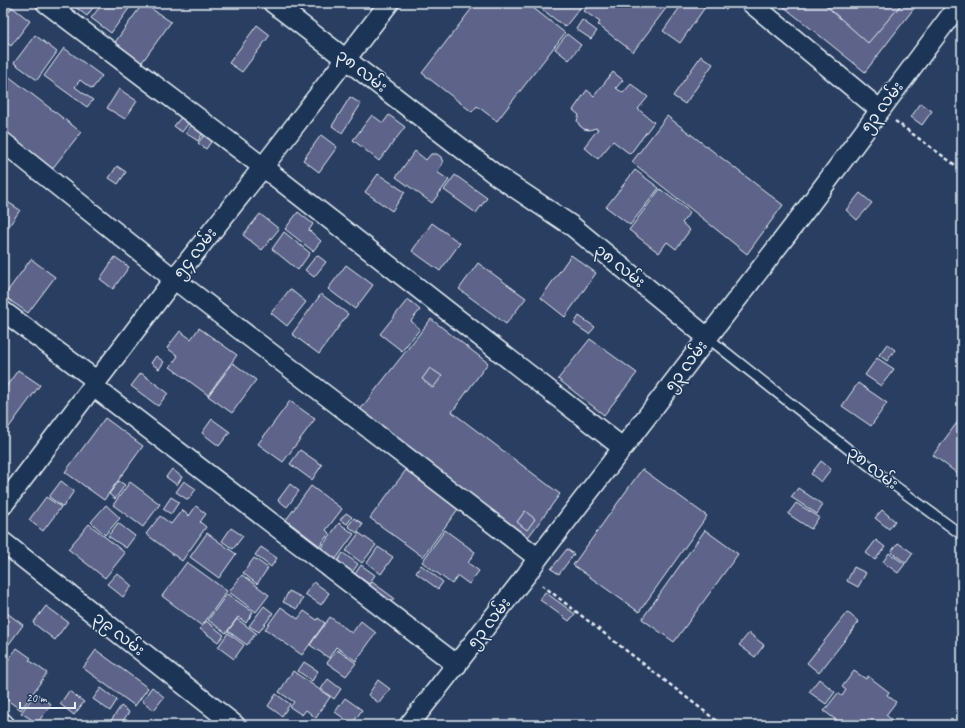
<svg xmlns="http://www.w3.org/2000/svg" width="965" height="728" viewBox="0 0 965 728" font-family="Caveat,'Noto Sans Myanmar',sans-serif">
  <rect width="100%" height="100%" fill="#2a3e61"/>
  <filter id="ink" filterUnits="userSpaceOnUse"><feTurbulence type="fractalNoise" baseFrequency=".025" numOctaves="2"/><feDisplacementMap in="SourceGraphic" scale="8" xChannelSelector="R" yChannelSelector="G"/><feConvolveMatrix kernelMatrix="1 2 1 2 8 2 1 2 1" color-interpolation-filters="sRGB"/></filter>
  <g filter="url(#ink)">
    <path fill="#5d6389" stroke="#e8f1f8" d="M70,3H96L87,16Z
      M103,3H133L111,33L91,18Z
      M143,3L171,22L140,65L113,45Z
      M476,3H527L565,33L497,121L477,106L472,112L422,73Z
      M534,3H584L565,27Z
      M590,3H670L633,52L598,25L600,22L584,11Z
      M683,3H708L680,43L663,31Z
      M716,3H731L726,10Z
      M779,3H918L865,72Z
      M823,3H896L900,6L868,43Z
      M12,7L30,21L11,46L3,40V20Z
      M582,20L597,31L591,39L576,29Z
      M257,25L270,35L242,72L229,63Z
      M567,34L581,45L569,60L555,49Z
      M35,35L57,52L37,80L14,63Z
      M64,48L102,76L92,89L80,80L75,87L93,100L87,107L44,76Z
      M701,56L713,64L685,104L673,96Z
      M3,72L81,132L48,174L3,140Z
      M613,72L623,80L616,88L623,93L631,84L648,97L638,109L654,122L630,154L613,141L598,159L584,147L598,129L596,128L589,130L584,129L580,126L577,121L579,115L573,110L587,90L594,96Z
      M119,89L137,101L125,119L107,108Z
      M350,97L361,104L342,133L332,126Z
      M921,103L932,111L922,125L911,117Z
      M183,115L191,120L182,132L174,126Z
      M372,115L383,123L389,115L405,127L379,161L353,140Z
      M667,116L783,205L747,254L632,162Z
      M192,123L204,131L198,141L186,133Z
      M206,133L213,139L206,149L198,143Z
      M321,135L337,147L319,172L303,160Z
      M415,151L426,160L431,154H437L441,157L443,163L437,172L449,180L432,203L396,177Z
      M117,166L126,172L118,184L109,178Z
      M635,170L659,188L630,225L606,207Z
      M378,174L405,192L392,211L365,192Z
      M455,175L487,198L476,213L444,190Z
      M660,189L690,212L682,223L690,230L676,249L667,242L659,253L629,230Z
      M860,193L872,203L857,220L846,210Z
      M3,199L20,210L3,235Z
      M298,212L313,224L309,230L321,241L313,251L285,229Z
      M260,214L279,229L262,250L243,235Z
      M432,223L460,243L440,271L412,251Z
      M284,232L310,253L298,270L272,249Z
      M317,255L326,262L314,277L305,270Z
      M571,255L596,273L565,317L541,298Z
      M115,257L129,267L113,289L100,279Z
      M31,259L55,277L28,313L4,296Z
      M478,263L526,298L506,324L459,289Z
      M346,265L373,285L355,309L328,289Z
      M290,289L306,302L287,326L271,313Z
      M321,294L348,314L319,354L292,334Z
      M408,299L420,310L411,321L420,329L402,351L380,334Z
      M579,316L595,327L589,334L574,324Z
      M431,319L488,363L452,412L560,494L526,540L359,411Z
      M199,328L237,355L208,395L170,367L178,356L167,348L180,331L191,339Z
      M590,339L637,373L604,415L558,379Z
      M887,344L895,350L887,361L879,355Z
      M156,356L164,362L159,369L151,363Z
      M877,358L894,369L881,386L865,375Z
      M233,363L256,380L232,413L208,396Z
      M430,368L442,376L433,388L422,379Z
      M18,370L40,385L4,434L3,391Z
      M141,373L168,393L158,406L131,386Z
      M858,383L887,403L871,426L842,406Z
      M290,401L315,419L283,462L258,444Z
      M962,416V477L933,455Z
      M105,418L143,446L104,500L65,472Z
      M212,419L230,432L219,446L202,433Z
      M300,450L322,465L312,480L290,464Z
      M821,461L831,469L821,482L811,474Z
      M172,469L182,477L177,485L166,477Z
      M642,469L707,516L639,612L573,565Z
      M406,470L458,509L423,557L370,518Z
      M61,481L74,491L63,507L49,497Z
      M119,481L125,485L115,499L109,494Z
      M184,481L196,489L188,500L176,492Z
      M130,482L160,504L143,527L113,505Z
      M290,484L299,491L287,507L278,500Z
      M311,486L342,509L326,530L329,533L320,546L286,520Z
      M798,488L823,505L817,514L791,497Z
      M46,497L61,507L43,531L29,520Z
      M171,497L179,502L171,514L163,509Z
      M796,503L819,517L811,529L788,514Z
      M106,505L120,518L105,535L91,522Z
      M196,506L206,514L200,522L206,527L182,561L146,534L160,516L171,524L182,510L189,516Z
      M882,510L895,521L889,529L875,518Z
      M525,511L535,519L527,530L517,522Z
      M346,513L352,517L347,524L340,520Z
      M354,518L363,524L357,533L348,526Z
      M118,523L135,536L126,548L108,536Z
      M339,523L354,534L333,563L318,552Z
      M89,524L125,553L105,578L68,549Z
      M231,528L243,536L233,549L222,541Z
      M445,530L475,552L468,563L479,571L469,584L458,576L452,584L422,562Z
      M705,530L738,554L674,642L642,619Z
      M207,533L236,554L219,578L190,557Z
      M359,533L376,545L362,563L346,551Z
      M876,540L885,547L875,560L866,553Z
      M898,543L913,553L906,563L891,552Z
      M261,547L277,558L271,567L255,555Z
      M378,547L393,557L381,574L367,563Z
      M567,549L574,554L559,574L551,569Z
      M343,553L358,564L351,574L336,563Z
      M889,553L905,564L898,573L883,562Z
      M254,558L268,568L257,584L243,573Z
      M187,562L227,591L202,626L162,596Z
      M361,565L375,575L369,584L355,574Z
      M421,565L443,582L438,589L416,573Z
      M854,567L866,573L858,587L847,581Z
      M117,573L132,586L123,597L107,584Z
      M242,575L269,595L256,612L229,592Z
      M314,582L329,593L321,605L305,594Z
      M372,582L394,598L389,605L367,588Z
      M289,591L303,598L297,609L283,602Z
      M545,592L575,614L569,621L540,600Z
      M227,594L253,612L246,623L238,617L226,633L208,620Z
      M46,606L68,622L55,640L33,623Z
      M264,606L273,613L259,632L249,626Z
      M281,607L298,619L304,611L317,620L318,618L325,623L302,655L265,629Z
      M847,612L859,622L819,673L807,663Z
      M7,613L23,625L9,644L3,640V619Z
      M330,617L352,633L361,621L376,633L356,661L336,647L329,658L310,645Z
      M237,619L256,633L247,645L228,631Z
      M206,621L224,635L218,642L200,629Z
      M228,633L244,645L234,659L218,647Z
      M749,633L764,645L755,657L739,645Z
      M17,648L31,658L29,660L47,673L21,710L3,697V667Z
      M96,650L148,688L135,706L83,668Z
      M337,650L356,663L346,676L327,663Z
      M304,662L318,671L312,681L298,671Z
      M293,671L330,697L316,718L306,710L302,715L290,707L294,702L279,692Z
      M854,671L866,679L868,676L889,692L887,695L896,702L886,715L892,720L888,725H851L846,721L843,725L824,711L838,693L842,696L846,690L842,687Z
      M328,679L341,689L334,699L321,689Z
      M819,679L835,692L826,704L809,692Z
      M378,680L390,689L379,703L368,695Z
      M152,687L164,697L154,710L142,701Z
      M101,688L117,700L110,711L93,699Z
      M69,691L84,702L74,715L60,704Z
      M36,693L51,704L36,725H30L28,723L31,719L21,713Z
      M276,694L290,704L282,716L268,706Z
      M345,698L362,710L352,724L335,712Z
      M121,706L129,712L120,725H108Z
      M151,718L161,725H146Z"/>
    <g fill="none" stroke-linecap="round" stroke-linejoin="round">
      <g stroke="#e8f1f8" stroke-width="12">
        <path id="service" d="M708,338L891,483L962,535"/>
      </g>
      <g stroke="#e8f1f8" stroke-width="22">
        <path id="minor" d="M46,3L263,167L623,448
          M273,3L496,175L572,226L708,338
          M751,3L880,110
          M3,142L174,279L538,558
          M3,311L97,381
          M94,387L457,665
          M3,505L174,279L263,167L389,3
          M3,542L235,725
          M3,723L5,725
          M409,725L527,574L538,558L808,207L960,3"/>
      </g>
      <path stroke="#e8f1f8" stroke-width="2.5" stroke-dasharray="4 3" stroke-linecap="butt" d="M895,121L962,170
        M542,585L722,725"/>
      <use href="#service" stroke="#1d3557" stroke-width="9"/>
      <use href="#minor" stroke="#1d3557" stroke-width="19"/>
    </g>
  </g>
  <g text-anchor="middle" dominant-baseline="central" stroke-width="3" stroke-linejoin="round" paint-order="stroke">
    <g font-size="16" fill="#e8f1f8" stroke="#1d3557">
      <text transform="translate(362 71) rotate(38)">၃၈ လမ်း</text>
      <text transform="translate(882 107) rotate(-53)">၅၃ လမ်း</text>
      <text transform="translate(195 253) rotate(-52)">၅၄ လမ်း</text>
      <text transform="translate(620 266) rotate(39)">၃၈ လမ်း</text>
      <text transform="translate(686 366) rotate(-53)">၅၃ လမ်း</text>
      <text transform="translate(873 468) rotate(38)">၃၈ လမ်း</text>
      <text transform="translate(489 623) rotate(-52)">၅၃ လမ်း</text>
      <text transform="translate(119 634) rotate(38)">၃၉ လမ်း</text>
    </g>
  </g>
  <rect width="965" height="728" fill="none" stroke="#1d3557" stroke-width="16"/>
  <rect x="8" y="8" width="949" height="712" fill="none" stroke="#e8f1f8" stroke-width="1.5" filter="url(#ink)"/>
  <path d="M20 702v6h55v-6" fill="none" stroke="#e8f1f8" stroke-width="2"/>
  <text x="26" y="702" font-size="12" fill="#e8f1f8" stroke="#1d3557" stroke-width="3" paint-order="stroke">20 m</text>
</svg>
